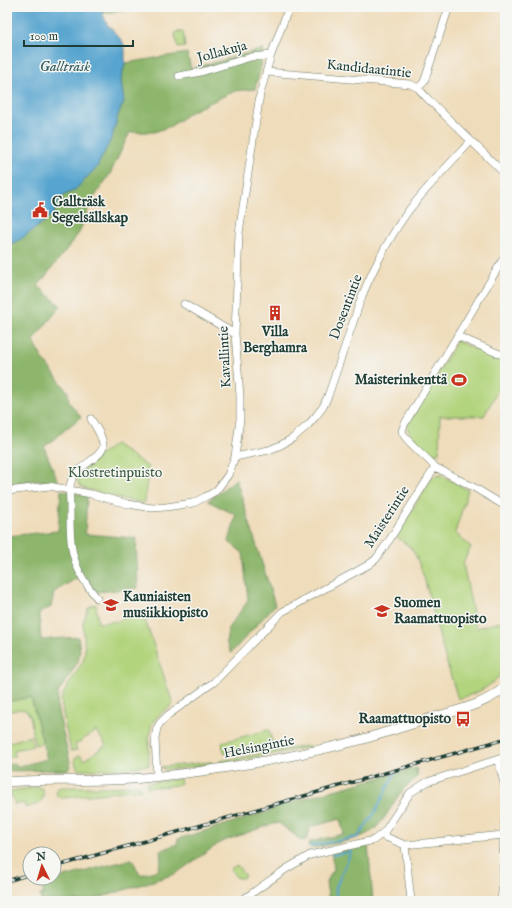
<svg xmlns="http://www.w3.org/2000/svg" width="512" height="908" viewBox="0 0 512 908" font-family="'IM FELL English',serif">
  <rect width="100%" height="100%" fill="#f6f6f2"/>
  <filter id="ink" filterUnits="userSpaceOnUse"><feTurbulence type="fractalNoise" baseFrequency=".025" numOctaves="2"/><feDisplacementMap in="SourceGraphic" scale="8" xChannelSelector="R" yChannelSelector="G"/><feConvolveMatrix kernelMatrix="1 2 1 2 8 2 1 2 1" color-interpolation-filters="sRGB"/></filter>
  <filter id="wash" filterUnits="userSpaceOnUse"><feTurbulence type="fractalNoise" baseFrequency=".012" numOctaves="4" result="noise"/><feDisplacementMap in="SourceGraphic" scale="16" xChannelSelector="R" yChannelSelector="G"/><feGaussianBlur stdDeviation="0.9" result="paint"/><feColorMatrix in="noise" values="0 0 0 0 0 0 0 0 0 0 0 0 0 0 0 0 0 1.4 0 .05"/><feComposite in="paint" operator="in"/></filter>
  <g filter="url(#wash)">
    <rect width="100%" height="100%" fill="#efdcba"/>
    <path fill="#b2d47d" stroke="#688858" d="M183,31L185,47L178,48L175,34L176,32Z
      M457,341L504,362C509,374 490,405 484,416H440L439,452L431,456L410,435L407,426Z
      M115,444L148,467L145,503L122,499L83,488L78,484V477L79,474L100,455Z
      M441,475L468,490L455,533L471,547L463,563L476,628L505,621C505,630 507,658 505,665C499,684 476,694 458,699L445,657L424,577L416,556L411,548L396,536L432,477Z
      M96,604L98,623L120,621L122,617L144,616L173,704C166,710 156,716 152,724C148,733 149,755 149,765L120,769L80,770L77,768L74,759L80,755L84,760L106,745L96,731L75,745L77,750L71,751L66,730L61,702L63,694L83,661L85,652L83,622L89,607Z
      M31,697L43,743L35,745C34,742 33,738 32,735C31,728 33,718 26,710L20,709L7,712V702Z
      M267,730H269L273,745L225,754L222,745L223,742Z
      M30,736L33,746L14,750L15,756L7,758V743Z
      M310,745V747L221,764L220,761Z
      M211,762L212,765L165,770L161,767Z
      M139,770L140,773L81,777V774L112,773Z
      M180,779L181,783L178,785L147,788V783Z
      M140,785L141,789L63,798L58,797L56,793L58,788L61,787H112Z
      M38,787L43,789C46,803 36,805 25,808L24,803L15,805L10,791Z
      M237,865L245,876L242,878H237L230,869Z"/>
    <path fill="#8db66c" stroke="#567a50" d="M100,7H156L104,13Z
      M263,49L261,67L255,89L235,91L192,111L171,126L154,132H130L110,174L91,202L79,233L38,286L61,306L33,340L42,358L68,392L69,402L81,417L44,447L59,484L37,480L8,485L7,246L21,239L36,228L54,213L58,201L65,195L75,190L91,173L96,169L112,137L119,112L124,102L121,80L125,63L187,53L191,69Z
      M236,479L275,605L231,653L226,642L229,627L248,601L243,553L229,542L236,515L208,501Z
      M61,490L87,496L85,534L136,538L138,588L95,592L82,575L54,592L51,607L39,613L41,640L78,637L80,651L78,662L58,693L57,707L71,766L68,770L7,771V765L15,763L16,767L47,759L31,697L7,702V536L58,531Z
      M416,768L418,775C414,781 408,784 403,790C392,802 386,821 372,831C357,841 330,844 313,848L308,846L310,842L344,834L340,819L310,827L307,839L302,841L279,823L269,825L221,842L175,874L89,901H41L40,895L44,894L42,888L53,880L132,859L140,875L158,870L161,861L160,851L177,844L178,839L267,812L279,806L327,792Z
      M368,844L373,901H329L326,883L334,868L331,853Z"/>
    <path fill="#56a4cf" stroke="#3a7082" d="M7,7H100L107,24L123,42L125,49V63L121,80L124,102L119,112L112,137L96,169L91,173L75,190L65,195L58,201L54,213L36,228L21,239L7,246Z"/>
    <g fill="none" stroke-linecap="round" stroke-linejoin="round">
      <path stroke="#56a4cf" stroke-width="2" d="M309,846L358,837L374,814L395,773
        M332,855L351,852
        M336,901V887L351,852"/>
    </g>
  </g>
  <g filter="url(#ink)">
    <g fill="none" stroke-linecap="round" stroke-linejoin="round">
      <g stroke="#687563" stroke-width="8">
        <path id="minor" d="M267,72L410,84L418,88L426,97L505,174
          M179,76L201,72L251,57L271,55
          M418,88L424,82L449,7
          M184,304L235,334
          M457,336L502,355L505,358
          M91,419C95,426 104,438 103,447C101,458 78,466 73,477C68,485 70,498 70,507C70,546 70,567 97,598
          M235,457L269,450L281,445L293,438L308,425L316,416L323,407L328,396L362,296C374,267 390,236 409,210C428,186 450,163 471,141
          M435,467L475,488L505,506
          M7,491L49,486L91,494L128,504L152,508L166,507L193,503L205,497L216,491L228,475L235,457L240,419V396L235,334L239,233L260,94L271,55L289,7
          M498,760L505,787
          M157,776L155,738L157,728L160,723L168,715L214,682L282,612L368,565L376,559L390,539L435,467C428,458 403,439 402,431C402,431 404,425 404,425L505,256
          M381,835L405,845L411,901
          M405,845L503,835
          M241,901L286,869L310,855L374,840L385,831L410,793L427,782L505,757
          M501,901C505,873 502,845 505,817"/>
      </g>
      <g stroke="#687563" stroke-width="10">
        <path id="major" d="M7,782C52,778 98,783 143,778C215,771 286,759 356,741C379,735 402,727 425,720C449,712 489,705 505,686"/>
      </g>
      <use href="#minor" stroke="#fff" stroke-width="7"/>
      <use href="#major" stroke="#fff" stroke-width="9"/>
      <g stroke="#1f3d34" stroke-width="3.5">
        <path id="rail" d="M54,867L505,739
          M7,881L30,874"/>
      </g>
      <use href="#rail" stroke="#f6f6f2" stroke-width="2" stroke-dasharray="6" stroke-linecap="butt"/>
    </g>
  </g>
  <defs>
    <g id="civic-bare" transform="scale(1.2)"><path d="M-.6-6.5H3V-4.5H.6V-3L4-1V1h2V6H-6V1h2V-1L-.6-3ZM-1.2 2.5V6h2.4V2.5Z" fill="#c8321e" stroke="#f6f6f2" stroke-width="2.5" paint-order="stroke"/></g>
    <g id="building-bare" transform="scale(1.2)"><path d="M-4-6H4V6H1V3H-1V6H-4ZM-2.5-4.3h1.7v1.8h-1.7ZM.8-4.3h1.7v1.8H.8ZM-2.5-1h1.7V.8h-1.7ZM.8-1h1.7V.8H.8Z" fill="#c8321e" stroke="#f6f6f2" stroke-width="2.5" paint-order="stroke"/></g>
    <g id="stadium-bare" transform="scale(1.2)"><path d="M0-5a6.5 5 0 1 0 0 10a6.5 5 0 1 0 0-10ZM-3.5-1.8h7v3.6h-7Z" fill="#c8321e" stroke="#f6f6f2" stroke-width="2.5" paint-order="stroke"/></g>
    <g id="university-bare" transform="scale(1.2)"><path d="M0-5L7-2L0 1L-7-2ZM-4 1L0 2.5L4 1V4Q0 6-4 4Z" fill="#c8321e" stroke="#f6f6f2" stroke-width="2.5" paint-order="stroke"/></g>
    <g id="school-bare" transform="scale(1.2)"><path d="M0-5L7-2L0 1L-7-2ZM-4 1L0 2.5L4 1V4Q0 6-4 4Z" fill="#c8321e" stroke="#f6f6f2" stroke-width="2.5" paint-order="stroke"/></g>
    <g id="bus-bare" transform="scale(1.2)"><path d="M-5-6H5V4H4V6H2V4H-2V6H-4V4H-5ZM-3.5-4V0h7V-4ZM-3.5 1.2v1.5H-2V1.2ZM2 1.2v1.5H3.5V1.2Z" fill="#c8321e" stroke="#f6f6f2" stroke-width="2.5" paint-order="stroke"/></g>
  </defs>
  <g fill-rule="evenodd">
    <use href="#civic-bare" x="40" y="210"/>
    <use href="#building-bare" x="275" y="313"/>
    <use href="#stadium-bare" x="459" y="380"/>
    <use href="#university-bare" x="111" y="605"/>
    <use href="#school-bare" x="382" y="611"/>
    <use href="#bus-bare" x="463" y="719"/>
  </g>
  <g text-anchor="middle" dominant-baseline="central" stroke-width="3" stroke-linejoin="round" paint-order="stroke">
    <g font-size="14" fill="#1f3d34" stroke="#f6f6f2">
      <text transform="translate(222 52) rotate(-15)">Jollakuja</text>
      <text transform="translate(369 69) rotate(6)">Kandidaatintie</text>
      <text transform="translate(346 307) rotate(-69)">Dosentintie</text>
      <text transform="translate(225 357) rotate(-93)">Kavallintie</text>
      <text transform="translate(387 517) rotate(-57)">Maisterintie</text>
      <text transform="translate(259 747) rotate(-11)">Helsingintie</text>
    </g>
    <g font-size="14" font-weight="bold" fill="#1f3d34" stroke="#f6f6f2" text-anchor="start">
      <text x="52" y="202">Gallträsk<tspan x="52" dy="16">Segelsällskap</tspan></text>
      <text x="275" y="332" text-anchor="middle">Villa<tspan x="275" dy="16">Berghamra</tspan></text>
      <text x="447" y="380" text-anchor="end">Maisterinkenttä</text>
      <text x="123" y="597">Kauniaisten<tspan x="123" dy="16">musiikkiopisto</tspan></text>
      <text x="394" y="603">Suomen<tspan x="394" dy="16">Raamattuopisto</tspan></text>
      <text x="451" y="719" text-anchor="end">Raamattuopisto</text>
    </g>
    <g font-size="14" fill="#3c5b43" stroke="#f6f6f2">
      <text x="115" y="473">Klostretinpuisto</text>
    </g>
    <g font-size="15" font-style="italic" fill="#305c62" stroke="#f6f6f2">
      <text x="65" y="66">Gallträsk</text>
    </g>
  </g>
  <rect width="512" height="908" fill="none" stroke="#f6f6f2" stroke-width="24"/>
  <g transform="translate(42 866) rotate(355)"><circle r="19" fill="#f6f6f2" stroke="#a0aca6"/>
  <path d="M0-3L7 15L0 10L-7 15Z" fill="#c8321e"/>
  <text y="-6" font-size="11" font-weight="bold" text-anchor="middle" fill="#1f3d34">N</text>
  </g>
  <path d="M24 40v6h109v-6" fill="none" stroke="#1f3d34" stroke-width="2"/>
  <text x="30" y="40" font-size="12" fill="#1f3d34" stroke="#f6f6f2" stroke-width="3" paint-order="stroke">100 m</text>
</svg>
